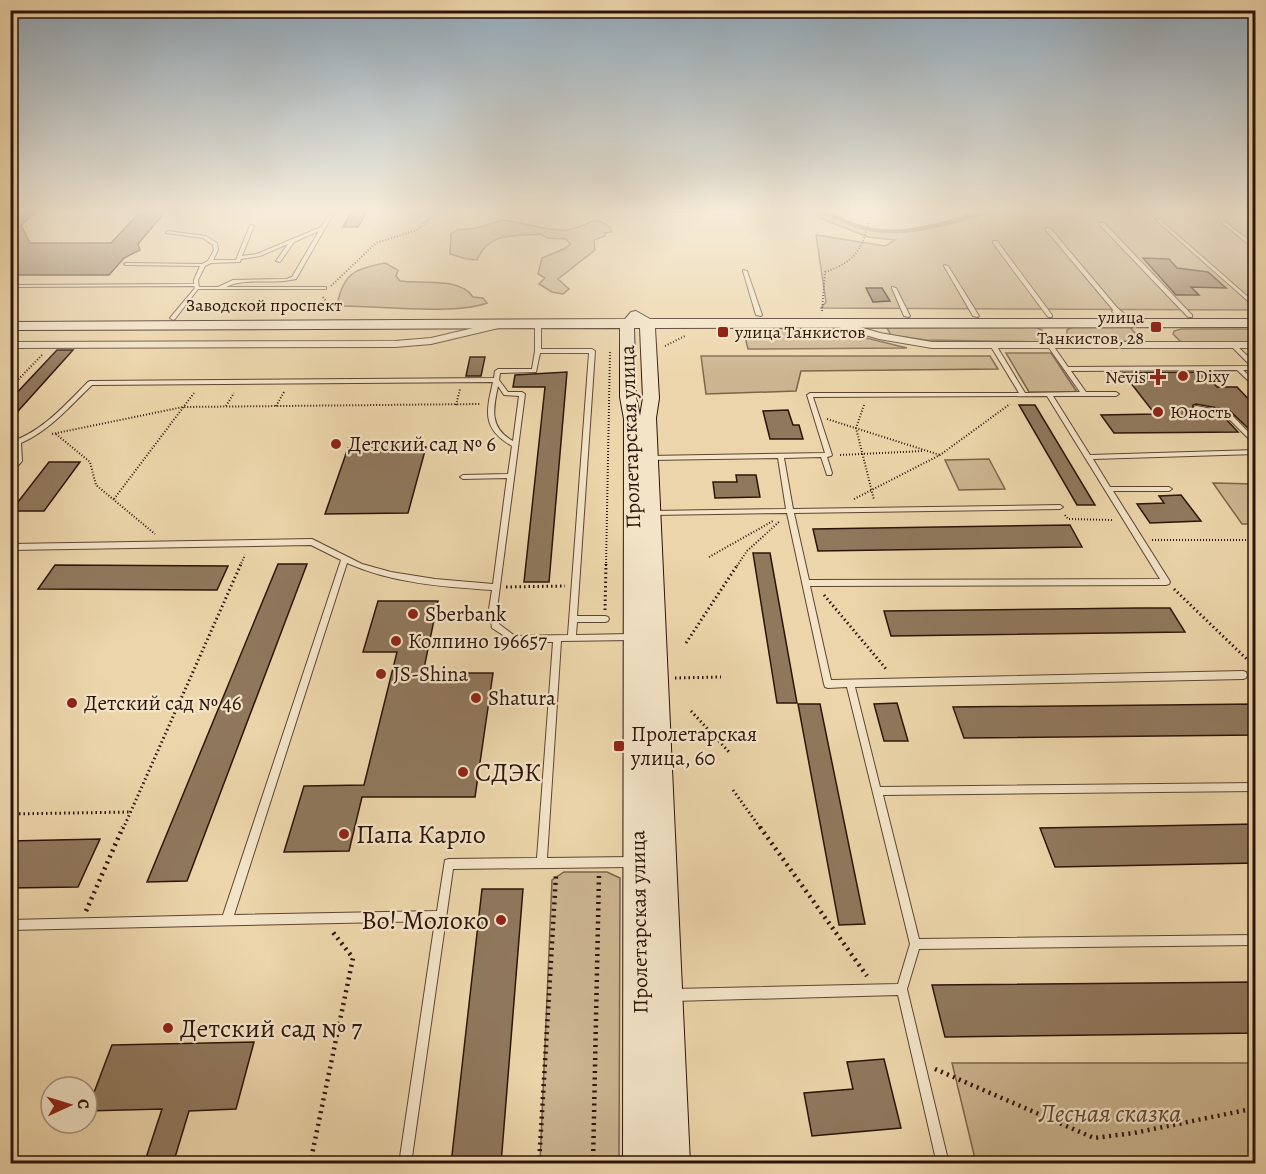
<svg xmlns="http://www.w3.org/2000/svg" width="1266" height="1174" viewBox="0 0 1266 1174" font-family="Alegreya,serif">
  <rect width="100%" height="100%" fill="#ecd5aa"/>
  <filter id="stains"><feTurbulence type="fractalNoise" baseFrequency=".00333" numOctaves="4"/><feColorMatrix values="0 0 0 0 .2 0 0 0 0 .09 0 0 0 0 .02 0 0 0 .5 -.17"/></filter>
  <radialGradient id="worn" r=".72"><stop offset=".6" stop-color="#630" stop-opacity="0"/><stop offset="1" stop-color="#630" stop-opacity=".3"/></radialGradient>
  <path fill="#cbb48f" stroke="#7c644c" stroke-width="1.5" d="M995,211H1255V310L821,308L826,302L816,235L885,246L895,240L868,237L817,217L821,213C836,218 851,225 866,229C903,240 959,222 995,211Z
    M503,220C524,222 543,231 565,230C576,230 585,223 597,220L610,227L612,232L605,233V236L594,240L595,250L558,279L569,289L563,294L552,292L539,284L545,278L538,274L542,258L566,248L570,244L566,239L547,238L541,234C513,237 489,231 477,260L467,259L450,254L451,234L457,230L477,228Z
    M385,263L398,270L396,276L400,281C421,284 460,277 473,297L483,298L487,303C457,315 376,306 341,306L338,301C344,272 358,268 385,263Z
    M891,326H1034L1042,330L1047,338L1046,342L925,340L891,335L887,328Z
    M1072,327H1130L1142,341L1081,342L1071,339L1067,335V330Z
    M826,328L907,348L748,349L744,333H751V329Z
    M1181,329H1255V343L1190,344L1180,341L1173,334L1174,331Z
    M1006,353H1051L1077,392H1029Z
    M701,356H990L998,369L801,371L796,391L706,394Z
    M989,459L1005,489L959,490L945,460Z
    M1213,483L1255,484V524H1242Z
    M564,872H607L620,878L619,1163H540L552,880Z
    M952,1063H1255V1163H976Z"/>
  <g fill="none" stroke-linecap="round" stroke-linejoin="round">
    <path stroke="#786049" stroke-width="4" d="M666,211H687
      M820,211C835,216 849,224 864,228C904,238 947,223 985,211"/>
  </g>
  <path fill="#90785d" stroke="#2c1409" stroke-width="1.5" d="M10,211H37L21,225L30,243H111L141,211H166L138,244L140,250L124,258L109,275H10Z
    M352,211H367L358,227H343Z
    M1143,258L1169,259L1177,268L1208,272L1226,288L1191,287L1199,295H1176Z
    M866,288H882L890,301L873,302Z
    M57,350H73L10,420V400Z
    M470,357H485L481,376H466Z
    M567,372L549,582H524L545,387H513L515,375Z
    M1204,372L1217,387H1237L1256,407V431H1251L1229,410L1196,404L1193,405L1192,410L1224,417L1238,432L1114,433L1101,415L1155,414L1123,373Z
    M1019,405H1035L1095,505H1077Z
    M788,410L793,425H799L803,439H770L763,411Z
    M426,447L408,513L325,514L348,448Z
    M49,462H80L44,511H11Z
    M736,475H756L760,497L715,498L713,482H737Z
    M1181,495L1201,521L1150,523L1137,504L1164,503L1159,496Z
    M1070,525L1082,547L818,551L813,529Z
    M753,553H770L797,703H777Z
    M278,564H307L187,881L147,882Z
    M55,565L228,566L217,590L38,589Z
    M378,601H438L423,673H493L475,797H362L349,851L284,852L304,786L364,785L397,652H363Z
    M1138,608H1170L1185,632L891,636L884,611Z
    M897,703L908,741H884L874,704Z
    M798,704H820L865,924L839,925Z
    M1256,704V735L964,738L953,707Z
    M1256,824V863L1055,867L1040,828Z
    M100,839L78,887L10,888V841Z
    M482,889H523L501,1164H451Z
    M1256,982V1033L945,1037L932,985Z
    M254,1042L236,1109L189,1111L173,1164H144L162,1109L87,1111L112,1045Z
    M884,1059L901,1128L812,1136L804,1093L853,1089L847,1062Z"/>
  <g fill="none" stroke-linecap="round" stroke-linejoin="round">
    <g stroke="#5c4431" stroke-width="2">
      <path id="service" d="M331,211H335L296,279C274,285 246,277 226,287H326V289H198L175,319L173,320L170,318L195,288L194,286L10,287V285L194,284V280L200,266L126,265L124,264L126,263L202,264L208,261L214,250L213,245L203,238L166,233V232L168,231L206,236L217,243L218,250L213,260H236L250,225L254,226L242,256L257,254L321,227ZM319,231L292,277L286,279L233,280L218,287H199L198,280L205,266L211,263L240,262L241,259L260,256L288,244L276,261L280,262L294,242Z
        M1158,218L1256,304V308L1156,220V219Z
        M1224,221L1256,246V250L1222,223V222Z
        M1100,223H1104L1192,315V317H1188L1100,225Z
        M1046,228H1050L1119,310V312H1115L1046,230Z
        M993,241H997L1052,315V317H1048L993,243Z
        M944,265L948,266L979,316L978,317L973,316L944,266Z
        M743,270L747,271L762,315L761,316L756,315L743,271Z
        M892,287L896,288L910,316L909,317L904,316L892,288Z
        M538,322L541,324V349H592L595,351L577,616H605L608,617L609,619L608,621L605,622H577L576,635L632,634L635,635L636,637L635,639L632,640L561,641L547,858L631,857L634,859L636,862L634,865L631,867L453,869L411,1164H399L435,921L10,930V920L223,915L341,560L311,545L10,550V544L312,539L362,564L391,572L435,579L493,584L507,478L463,479L460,477L463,475L508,474L512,446C482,429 486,412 493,382L92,385C70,406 49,431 21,443L22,461L12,473H10V466L16,461L15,445L10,446V442C42,432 65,405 88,382L90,381L494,378L495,371L498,369H532L535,351V324ZM540,353H589L568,635L515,636L499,624L497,609L525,394L522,392H508L499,380L500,373L536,372ZM498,386L504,395L519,396L513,441C489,428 493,409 498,386ZM347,563C392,583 443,587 492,590L489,609L492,628L514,642H553L537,858L449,859L445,860L437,911L234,915Z
        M993,343L996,345L1025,393L1080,392L1047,345L1050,343L1052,344L1068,367L1251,366L1230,345L1235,344L1256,364V370H1243L1256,382V388L1237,370L1071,371L1086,392H1116L1119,394L1116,396H1053L1090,455L1256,450V454L1093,459L1110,487H1169L1172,489L1169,491H1113L1169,580L1170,582L1169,584L1166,585L810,586L831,680L1243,671L1246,672L1247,675L1246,678L1243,679L855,687L880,787L1256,783V791L883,795L919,939L1256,935V945L919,949L907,989L949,1164H937L898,995L673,1001L669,999L667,995L669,991L673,989L898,984L910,944L847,687L828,688L825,687L824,684L787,513L652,515L649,513L652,511L786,509L778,458L649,460L646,458L649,456L825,453L807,395L810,393H1019L990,345ZM1047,396L1160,579L809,580L794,513L1060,509L1063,507L1060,505L793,509L784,458L821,457L827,475H831L832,473L827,457L831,456L832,455L813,397Z
        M1196,406L1229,412L1256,440V446L1225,415L1194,409V407Z"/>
    </g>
    <g stroke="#5c4431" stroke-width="2">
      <path id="minor" d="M1117,308L1125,314V318H1117L1112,311Z
        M503,321L508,324L507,326L431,344L395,347L10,348V342L395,341L431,338Z
        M839,321L880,333L932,342H1256V348H932L879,339L835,326V322Z"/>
    </g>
    <g stroke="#2c1409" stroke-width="2">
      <path id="secondary" d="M636,311L650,319H1256V327L655,328L659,398L656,418L690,1164H623L624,419L620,397V328L10,330V322L625,319L631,312ZM634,328H640L643,398L640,416L636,397Z"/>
    </g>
    <path stroke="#2c1409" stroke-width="2" stroke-dasharray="1 2" stroke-linecap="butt" d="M331,286L376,243L417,230L431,218
      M323,297L328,304V311
      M822,311L825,272C861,260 862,245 872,211
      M665,346L685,336
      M10,388L42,355
      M456,405L460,389
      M864,405L856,428L874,500
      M226,406L234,393
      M276,406L284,392
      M827,419L940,455
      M52,434L183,407L480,404
      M56,434L90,462L96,485L155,534
      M840,455L923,451
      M114,499L194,393
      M854,499L940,455L1010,404
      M1065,515L1068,519L1113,520
      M1152,540H1256
      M709,557L773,521
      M240,566L245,555
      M606,566L610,351
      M737,566L747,551L780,521"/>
    <path stroke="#2c1409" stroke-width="3" stroke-dasharray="1.5 3" stroke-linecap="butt" d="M506,587L565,586
      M1174,589L1256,668
      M824,595L887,670
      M605,610L606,564
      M686,643L738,564
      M675,678L721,677
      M691,711L729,752
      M733,790L761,829
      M10,814L130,812
      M123,829L241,564"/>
    <path stroke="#2c1409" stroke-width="4.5" stroke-dasharray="2 4.5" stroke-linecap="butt" d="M760,827L867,976
      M86,911L123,827
      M935,1069L1094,1138L1134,1133L1256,1108
      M310,1164L353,958L332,931
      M539,1164L556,875
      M593,1164L599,874"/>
    <use href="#service" fill="#f3e4c8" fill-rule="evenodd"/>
    <use href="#minor" fill="#f3e4c8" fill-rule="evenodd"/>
    <use href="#secondary" fill="#f3e4c8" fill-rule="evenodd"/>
  </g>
  <linearGradient id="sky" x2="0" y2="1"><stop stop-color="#8fa7b9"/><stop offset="0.56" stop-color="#f6ecd9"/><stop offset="1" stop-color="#f6ecd9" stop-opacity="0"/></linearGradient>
  <rect width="1266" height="376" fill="url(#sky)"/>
  <g fill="#8f2418" stroke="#f3e4c8" stroke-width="2">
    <rect x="1150" y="321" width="12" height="12" rx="3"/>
    <rect x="717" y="326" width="12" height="12" rx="3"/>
    <circle cx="1183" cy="376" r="6"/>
    <path d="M1155 368h6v6h6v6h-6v6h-6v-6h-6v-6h6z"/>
    <circle cx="1158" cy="412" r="6"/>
    <circle cx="336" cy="444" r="6"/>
    <circle cx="413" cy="614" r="6"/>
    <circle cx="396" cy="641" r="6"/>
    <circle cx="381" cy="674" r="6"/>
    <circle cx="476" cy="698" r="6"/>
    <circle cx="72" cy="703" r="6"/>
    <rect x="613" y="740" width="12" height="12" rx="3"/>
    <circle cx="463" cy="772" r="6"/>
    <circle cx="344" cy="834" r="6"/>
    <circle cx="501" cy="920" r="6"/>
    <circle cx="168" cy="1028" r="6"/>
  </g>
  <g text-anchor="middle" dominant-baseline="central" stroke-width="4.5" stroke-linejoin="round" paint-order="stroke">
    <g font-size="18" fill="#2c1409" stroke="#f3e4c8">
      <text x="264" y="305">Заводской проспект</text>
    </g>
    <g font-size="18" fill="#2c1409" stroke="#f3e4c8" text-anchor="start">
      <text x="1144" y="317" text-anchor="end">улица<tspan x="1144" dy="21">Танкистов, 28</tspan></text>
      <text x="735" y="332">улица Танкистов</text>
      <text x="1195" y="376">Dixy</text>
      <text x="1146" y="377" text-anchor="end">Nevis</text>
      <text x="1170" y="412">Юность</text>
    </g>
    <g font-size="21" fill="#2c1409" stroke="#f3e4c8">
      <text transform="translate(630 437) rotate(-92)">Пролетарская улица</text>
      <text transform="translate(639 922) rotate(-91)">Пролетарская улица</text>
    </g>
    <g font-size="21" fill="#2c1409" stroke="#f3e4c8" text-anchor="start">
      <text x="348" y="444">Детский сад № 6</text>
      <text x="425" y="614">Sberbank</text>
      <text x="408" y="641">Колпино 196657</text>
      <text x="393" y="674">JS-Shina</text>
      <text x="488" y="698">Shatura</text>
      <text x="84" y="703">Детский сад № 46</text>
      <text x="631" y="734">Пролетарская<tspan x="631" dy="24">улица, 60</tspan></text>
    </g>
    <g font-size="26" fill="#2c1409" stroke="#f3e4c8" text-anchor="start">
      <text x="475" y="772">СДЭК</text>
      <text x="356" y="834">Папа Карло</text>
      <text x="489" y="920" text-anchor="end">Во! Молоко</text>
      <text x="180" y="1028">Детский сад № 7</text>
    </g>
    <g font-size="26" font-style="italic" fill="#5c4431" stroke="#f3e4c8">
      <text x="1110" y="1113">Лесная сказка</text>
    </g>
  </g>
  <rect width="1266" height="1174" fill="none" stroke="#ecd5aa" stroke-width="36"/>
  <rect x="12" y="12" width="1242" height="1150" fill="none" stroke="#2c1409" stroke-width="3"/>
  <rect x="18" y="18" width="1230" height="1138" fill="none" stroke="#2c1409" stroke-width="1.5"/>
  <g transform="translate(69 1105) rotate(86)"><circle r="28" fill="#f3e4c8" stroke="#a3917c" stroke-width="1.5"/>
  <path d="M0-4.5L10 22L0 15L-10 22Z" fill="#8f2418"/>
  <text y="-9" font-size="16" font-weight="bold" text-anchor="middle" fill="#2c1409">С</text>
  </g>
  <rect width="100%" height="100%" filter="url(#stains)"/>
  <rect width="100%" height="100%" fill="url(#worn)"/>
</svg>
